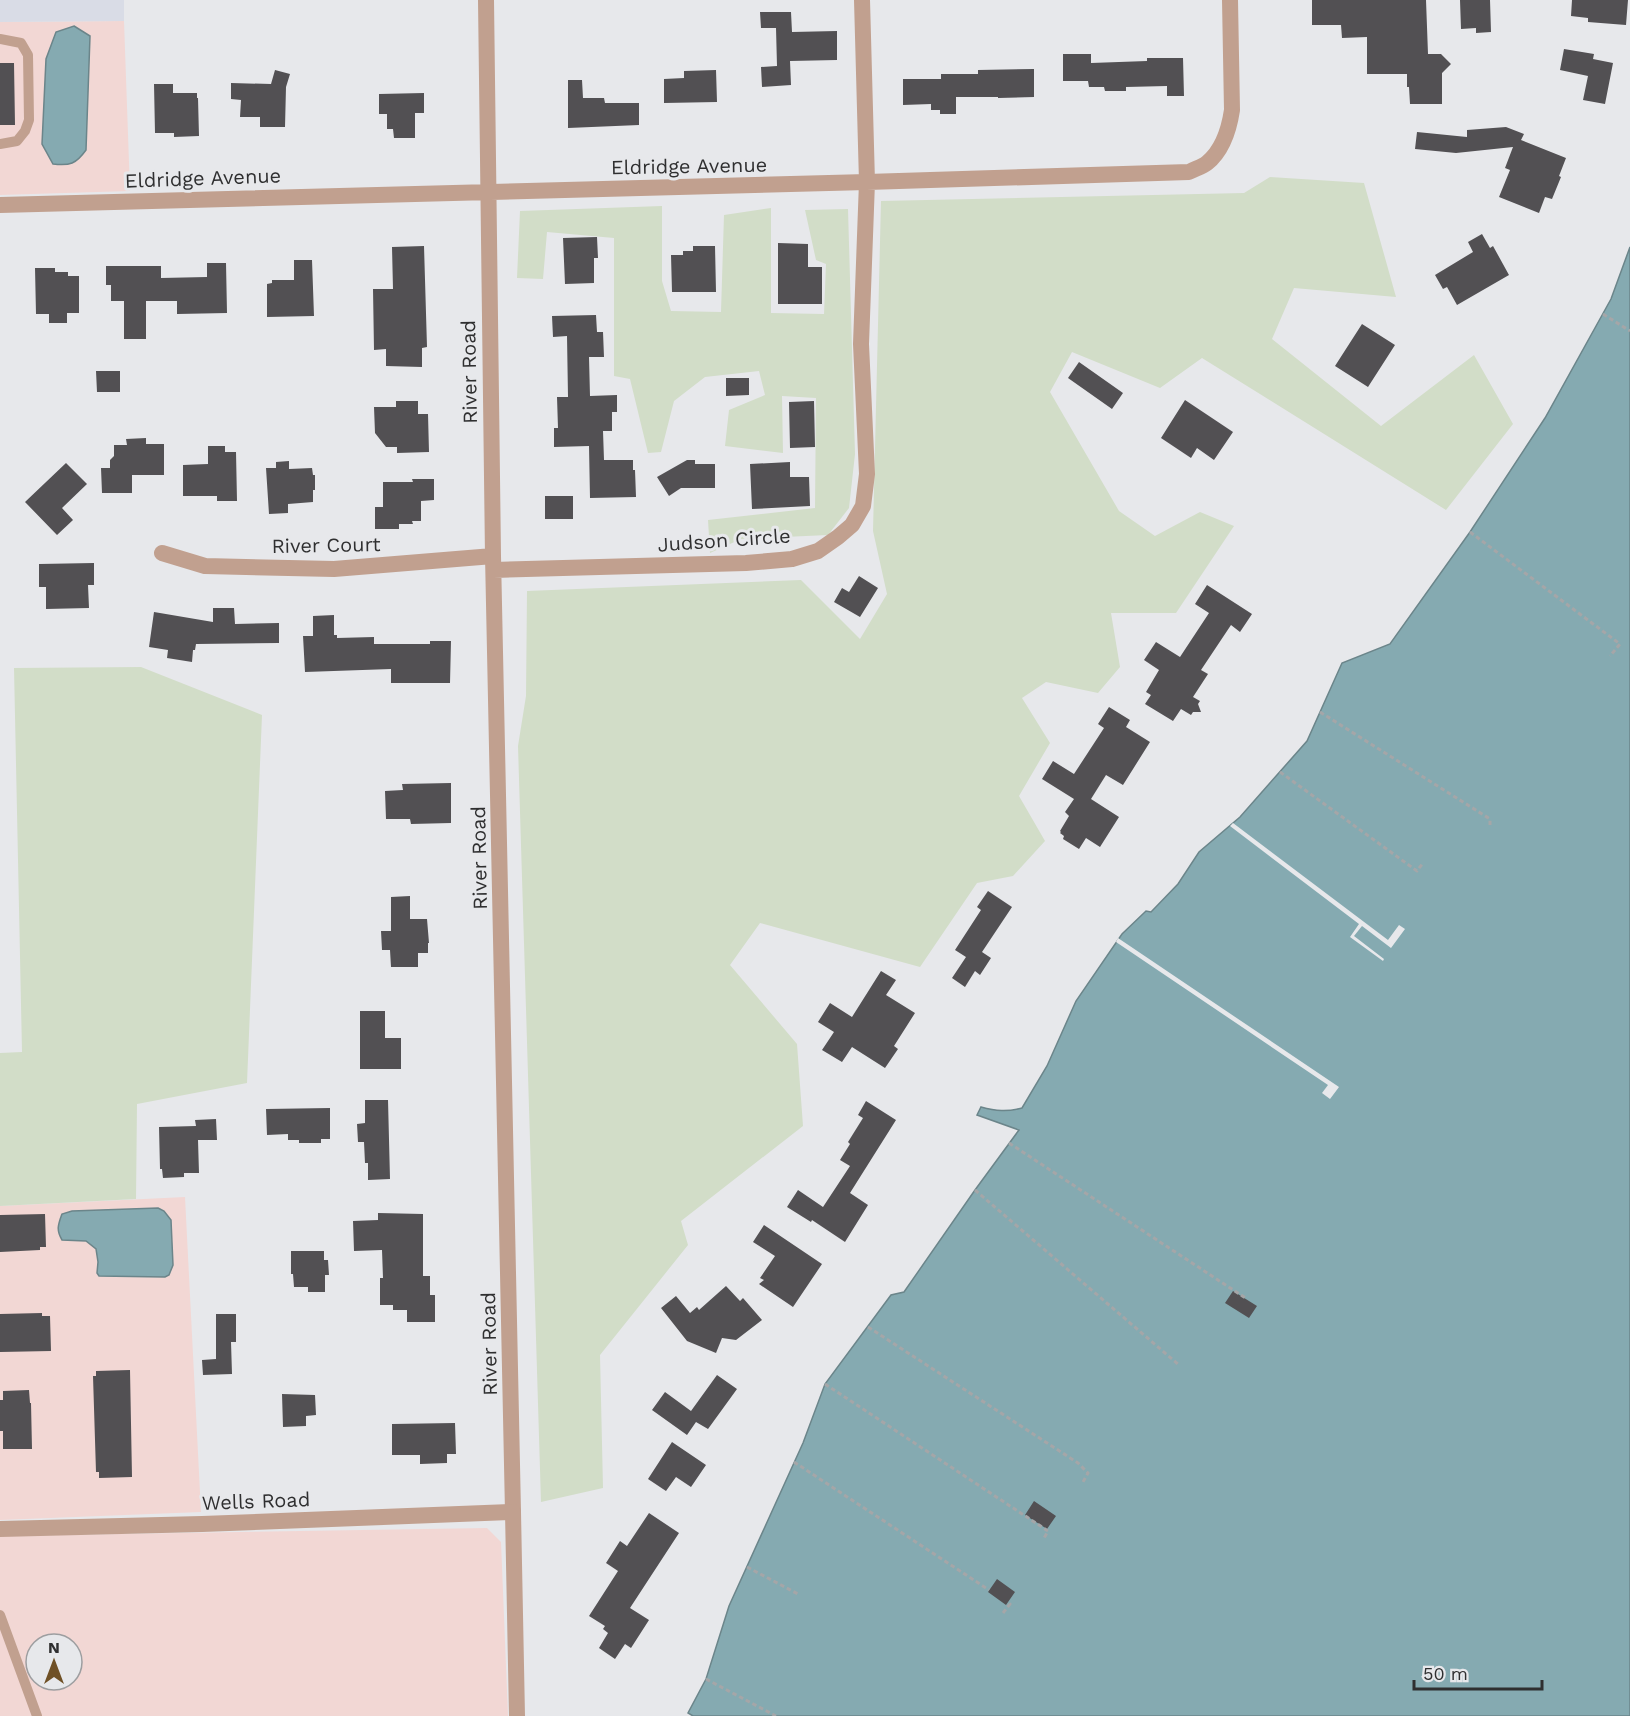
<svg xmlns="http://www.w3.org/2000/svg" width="1630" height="1716" viewBox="0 0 1630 1716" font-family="'Work Sans',sans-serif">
  <rect width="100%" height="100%" fill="#e7e8eb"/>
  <path fill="#f2d7d4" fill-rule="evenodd" d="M124,21L130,191L0,195V22Z
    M185,1197L201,1512L0,1520V1206Z
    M487,1528L501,1542L508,1716H0V1536ZM36,1644H72V1680H36Z"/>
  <path fill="#d9dce6" d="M0,0H124V21L0,22Z"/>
  <path fill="#d2ddc8" d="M1270,177L1364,183L1396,297L1294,288L1272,339L1381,426L1474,355L1513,424L1446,510L1202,358L1160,388L1072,352L1050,392L1119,511L1155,536L1200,512L1234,526L1176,613H1111L1120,667L1098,693L1046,682L1022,698L1050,743L1019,796L1045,841L1013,876L977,883L920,967L760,923L730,965L797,1044L803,1126L681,1221L688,1245L600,1355L603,1488L541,1502L518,746L526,696L527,591L801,580L860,639L887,594L873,531L881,201L1244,193Z
    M662,206V281L671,311L721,312L724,215L771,208V313L824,314L826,264L816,260L805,210L848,209L855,454L849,508L828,535L741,539L710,553L708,520L815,508L816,398L782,396L783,453L725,446L729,410L765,395L759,371L705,377L674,401L661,452L648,453L630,379L614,376V238L547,232L543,279L517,278L520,211Z
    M141,667L262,715L247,1083L137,1104L136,1199L0,1206V1053L22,1052L14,668Z"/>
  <path fill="#85aab1" stroke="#6b858a" stroke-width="1.5" d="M74,26L90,36L86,150C76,164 70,166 53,164L42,144L46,59L56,32Z
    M1630,247V1716H693L688,1713L706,1679L729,1606L803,1443L825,1384L891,1295L904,1292L975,1190L1019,1130L977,1115L981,1107C996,1111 1007,1112 1022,1108L1047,1066L1076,1001L1122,934L1146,911L1151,912L1178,884L1199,852L1240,817L1307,741L1342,663L1390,644L1470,532L1545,418L1611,299Z
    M158,1208L164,1211L171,1220L173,1265L169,1275L165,1277L99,1276L97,1273L98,1262L96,1249L86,1241L62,1240C56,1230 58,1225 62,1214L72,1211Z"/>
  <path fill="#e7e8eb" d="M1233,823L1388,940L1399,925L1405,929L1391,948L1362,926L1354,936L1384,959L1383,961L1350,937L1359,924L1230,826Z
    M1118,938L1339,1087L1330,1099L1322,1093L1328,1085L1116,942Z"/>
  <path fill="#525053" d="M1312,0H1426L1428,54H1441L1451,64L1442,73V104H1410L1409,87H1407V74H1367V37L1342,38L1341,25H1312Z
    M1460,0H1490L1491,32L1476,33V28L1461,29Z
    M1572,0H1628L1626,25L1588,22V18L1571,16Z
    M760,12H791L792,32L837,31V60L790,61L791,85L762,87L761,67L777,66L776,28H761Z
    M1564,49L1594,54L1593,59L1613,63L1605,104L1583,100L1588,76L1560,70Z
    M1063,54H1091V63L1147,61V58H1183L1184,96H1167V86L1126,87V91H1105L1104,87H1089L1088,81H1063Z
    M0,63H14L15,125H0Z
    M1034,69V97L998,98V97H956V114H940V110H931V104L903,105V79H941V74H978V70Z
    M275,70L290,74L286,87L285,127H260V117H240L241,100L231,99V83L271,84Z
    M716,70L717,102L664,103V79L684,78V71Z
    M568,80H582L583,98H604L605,103H639V125L568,128Z
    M154,84H173V93H197V98H198L199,136L174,137V133H155Z
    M424,93V113H415V138H394L393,129H387V114H379V94Z
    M1506,127L1524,134L1521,140L1566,158L1559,176L1561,177L1552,199L1545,197L1539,213L1499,197L1510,170L1505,168L1513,147L1456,153L1415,149L1417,132L1467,137V130Z
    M1482,234L1490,248L1493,246L1509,275L1457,305L1447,287L1443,289L1435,275L1473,252L1468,242Z
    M597,237L598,258H594V283L565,284L563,238Z
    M778,243L808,244V267H822V304H778Z
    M424,246L427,347L422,348V367L386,366V349L374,350L373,289H393L392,247Z
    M693,246H715L716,292H672L671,255H683V251H693Z
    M294,260H312L314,316L267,317V284L272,283V280H294Z
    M207,263H226L227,313L177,314V301H146V339H124V301H111V285H106V266H161V278L207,277Z
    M35,268H55V272H68V276H79V313H67V323H49V314H36Z
    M596,315L597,332H603L604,357H589L590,396L617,395V412H612V431H603L604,460H633V470H635L636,497L590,498L589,446L554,447V428H558L557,397H568L567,336L553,337L552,316Z
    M1362,324L1395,345L1368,387L1335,366Z
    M1079,362L1123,393L1112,409L1068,378Z
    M96,371H120V392H97Z
    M726,378H749V395L726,396Z
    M1185,400L1233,432L1214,460L1197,448L1191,458L1161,438Z
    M396,401H418V414H428L429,452L397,453V447H386L375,433L374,407H396Z
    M814,401L815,447L790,448L789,402Z
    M146,438V444H164V475H132V493H102L101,468H110V460L114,456V445H127L126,439Z
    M208,446H225V452H236L237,501H217V496H183V465L208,464Z
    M687,460H695V464H715V488H681L669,496L657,477Z
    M289,461V469L312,468L313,475H315V490H313V502L288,504V513L269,514L266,468H276V462Z
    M790,462V477H809L810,506L752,509L750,464Z
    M66,463L87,484L62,508L73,520L57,535L25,502Z
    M412,479H434V500L421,501V521H412L413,524H399V529H375V507H383V482H413Z
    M545,496H573V519H545Z
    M94,563V585H88L89,608L46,609V587H39V564Z
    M859,576L878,588L860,617L834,602L842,588L849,592Z
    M1207,585L1252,614L1240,632L1231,625L1201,670L1208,674L1193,697L1200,701L1198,704L1201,712H1193L1191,715L1181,709L1173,721L1145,704L1151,695L1146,692L1159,670L1144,660L1156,642L1180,657L1209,613L1195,604Z
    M213,608H234L235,624L279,623V643L196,644L195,650H193L192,662L167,658L168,650L149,647L154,612L213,622Z
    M334,615V635H337V638L374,637V644H430V641H451L450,683H391V669L305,672L303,636H313V616Z
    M1109,707L1130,720L1126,727L1150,742L1123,785L1106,775L1091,799L1119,817L1100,847L1086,838L1079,849L1063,839L1064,836L1060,833L1061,832L1060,831L1069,816L1065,812L1074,799L1042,779L1053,761L1074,774L1104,728L1098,724Z
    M451,783V823L411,824L410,819H386L385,791L403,790L402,784Z
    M988,891L1012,907L982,952L991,958L980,975L975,971L965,987L952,978L966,957L955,950L981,910L977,907Z
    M410,896V919H427L429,943H428V953H418V967H391L390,950H382L381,931H391V897Z
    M881,971L896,980L886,995L915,1013L894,1046L898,1049L885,1068L852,1047L842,1062L822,1050L834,1032L818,1022L830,1003L852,1017Z
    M360,1011H385V1038H401V1069H360Z
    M365,1100H388L390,1179L368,1180V1163H365L364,1142H358L357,1124L365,1123Z
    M866,1101L896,1120L850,1193L868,1205L845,1242L812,1220L811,1222L787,1207L798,1190L823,1207L850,1166L840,1160L850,1144L848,1142L863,1118L858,1115Z
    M330,1108V1139H321V1143H299V1140H288V1134L267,1135L266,1109Z
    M216,1119L217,1140H198L199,1173H184V1177L163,1178L162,1169H160L159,1127L196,1126L195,1120Z
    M378,1213L423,1214V1276H430V1295H435V1322H407V1310H393V1305H380V1278H383L382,1250L354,1251L353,1221L378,1220Z
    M45,1214L46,1247H40V1250L0,1252V1215Z
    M764,1225L822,1264L793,1307L759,1284L764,1280L760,1278L775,1256L753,1242Z
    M291,1251H324V1260H328L329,1275H325V1292H308V1287H294L293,1274H291Z
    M726,1286L740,1301L743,1298L762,1320L736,1340L722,1338L716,1353L687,1341L661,1308L676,1296L690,1313L697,1307L699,1310Z
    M1233,1291L1257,1306L1249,1318L1225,1303Z
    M42,1313V1316H50L51,1351L0,1352V1314Z
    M216,1314H236V1342H231L232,1374L203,1375L202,1360L216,1359Z
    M130,1370L132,1477L99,1478V1472H96L93,1376H96V1371Z
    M717,1375L737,1389L708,1429L696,1422L687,1435L652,1410L665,1392L691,1411Z
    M29,1390L30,1403H31L32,1449H3V1431H0V1400H3V1391Z
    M282,1394L315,1395L316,1415L306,1416V1426L283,1427Z
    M455,1423L456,1454H447V1463L420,1464V1455H392V1424Z
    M672,1442L706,1465L691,1487L676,1477L666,1491L648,1479Z
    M1034,1501L1056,1516L1047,1529L1025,1515Z
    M649,1513L679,1533L630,1608L649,1620L631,1648L625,1644L615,1659L599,1648L608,1633L603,1629L605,1626L589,1616L618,1571L606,1563L620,1541L627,1546Z
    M997,1579L1015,1592L1006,1605L988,1592Z"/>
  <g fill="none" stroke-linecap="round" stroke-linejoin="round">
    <path stroke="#a5a6a8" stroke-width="3" stroke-dasharray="4.5 3" stroke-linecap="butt" d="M1603,314L1630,331
      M1470,532L1620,644L1610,656
      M1320,712L1490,819V825
      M1280,772L1417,871L1423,863
      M1009,1143L1247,1299
      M975,1190L1179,1365
      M868,1327L1078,1463L1088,1473L1083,1482
      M825,1384L1048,1531L1043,1540
      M794,1462L989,1590
      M747,1567L798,1594
      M1003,1613L1010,1604L1007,1602
      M706,1679L776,1716"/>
    <path stroke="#c1a08f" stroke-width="10" d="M0,39L21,43L28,55L29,120L25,131L17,141L0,144
      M0,1615L37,1716"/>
    <path stroke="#c1a08f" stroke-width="16" d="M486,0L493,556L513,1512
      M0,205L867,182L1189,172C1194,169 1202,167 1207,163C1223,150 1229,130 1232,110L1230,0
      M162,553L205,566L334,569L493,556
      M494,570L746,563L792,559L818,551L838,537L852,525L863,506L867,474L861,344L867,182L862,0"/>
    <path stroke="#c1a08f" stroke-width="16" d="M0,1529L202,1524L513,1512L517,1716"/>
  </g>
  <g text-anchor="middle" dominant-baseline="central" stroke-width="6" stroke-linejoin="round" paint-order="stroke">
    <g font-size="20" fill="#2f2f30" stroke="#e7e8eb">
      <text transform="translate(689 166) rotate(-1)">Eldridge Avenue</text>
      <text transform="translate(203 178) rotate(-2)">Eldridge Avenue</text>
      <text transform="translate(469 372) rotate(-91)">River Road</text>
      <text transform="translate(724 540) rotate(-4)">Judson Circle</text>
      <text transform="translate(326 545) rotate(-1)">River Court</text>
      <text transform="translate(479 858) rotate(-91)">River Road</text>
      <text transform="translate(489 1344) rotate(-91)">River Road</text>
      <text transform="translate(256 1501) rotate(-2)">Wells Road</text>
    </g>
  </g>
  <g transform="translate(54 1662)"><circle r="28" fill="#e7e8eb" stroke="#9d9ea0" stroke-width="1.5"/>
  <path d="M0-4.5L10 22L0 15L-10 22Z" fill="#6f5025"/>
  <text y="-9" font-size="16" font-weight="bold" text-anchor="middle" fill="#2f2f30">N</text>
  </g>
  <path d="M1414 1680v9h128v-9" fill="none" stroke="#2f2f30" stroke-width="3"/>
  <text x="1423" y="1680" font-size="18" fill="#2f2f30" stroke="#e7e8eb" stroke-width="4.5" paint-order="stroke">50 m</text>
</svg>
